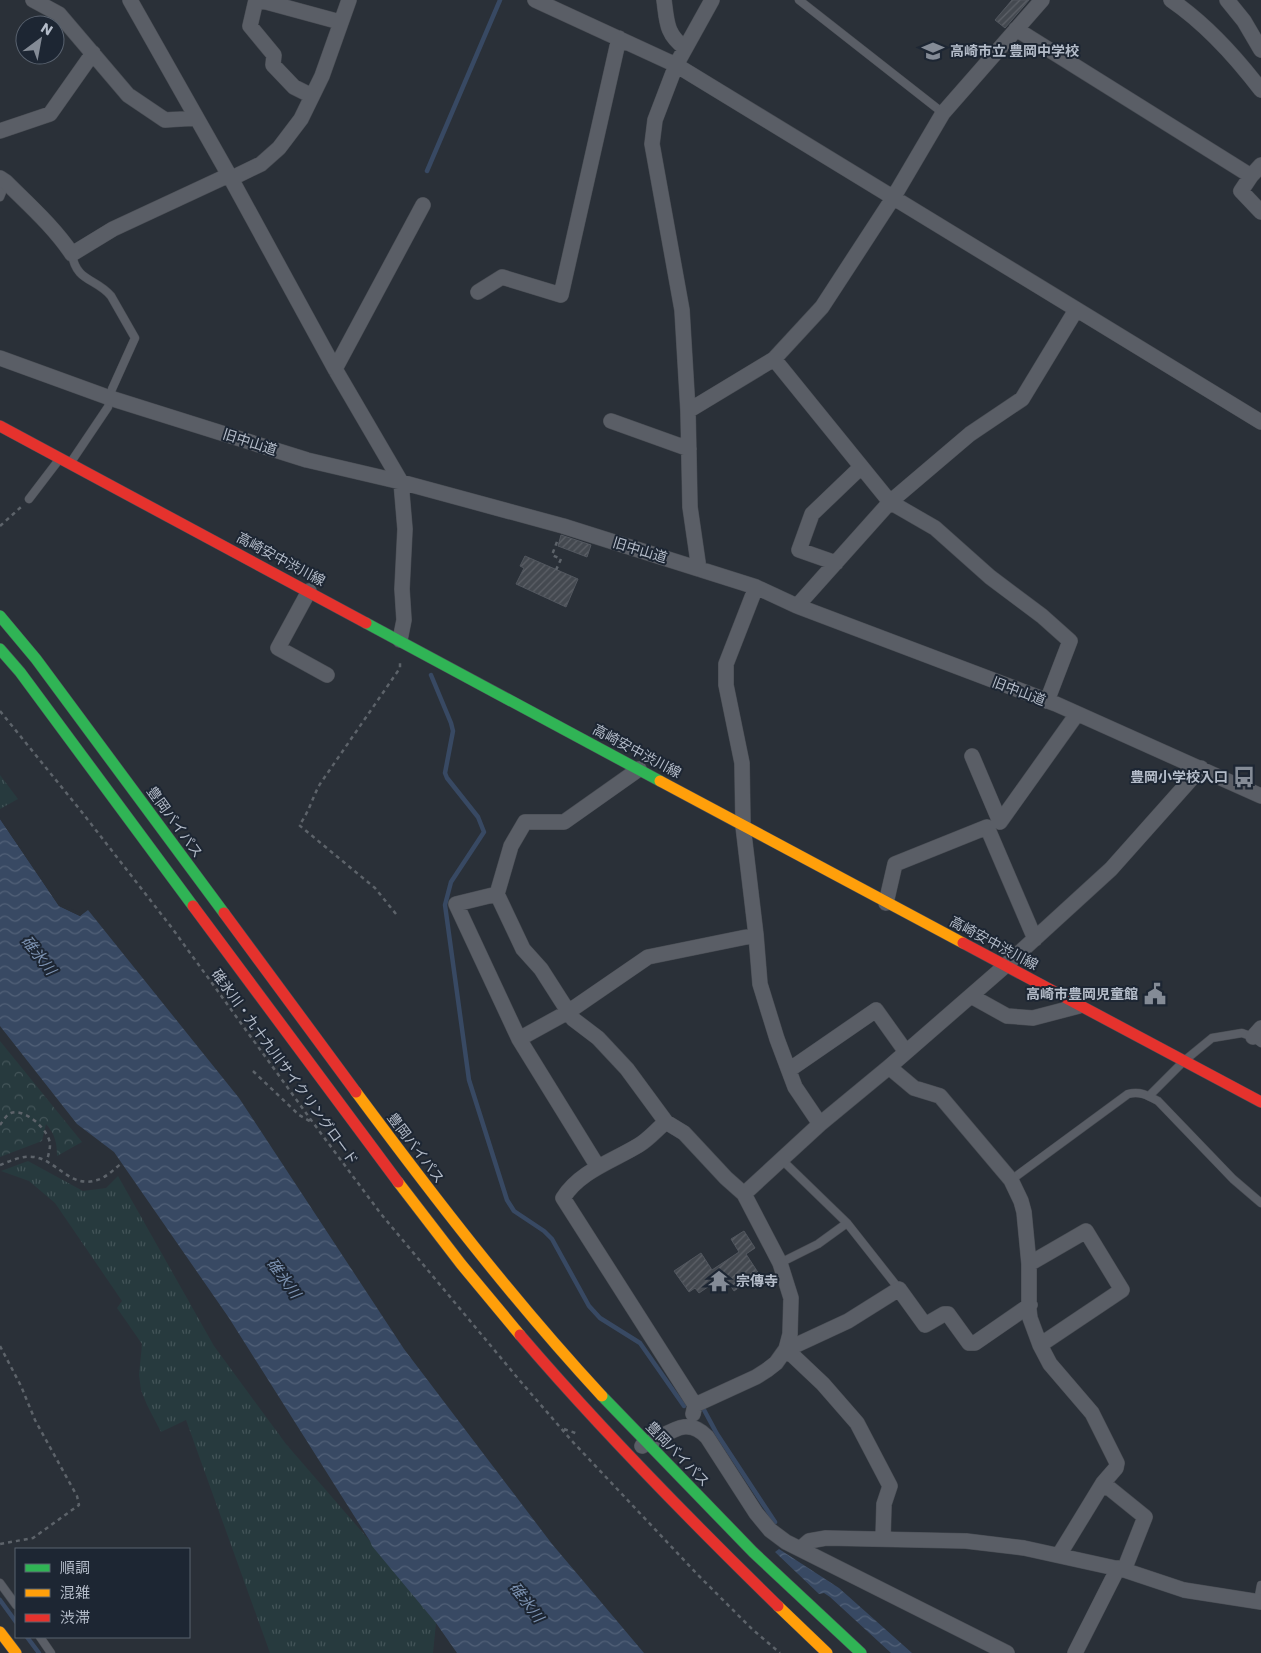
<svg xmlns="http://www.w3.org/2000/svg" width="1261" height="1653" viewBox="0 0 1261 1653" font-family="Poppins,'Noto Sans JP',sans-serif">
  <defs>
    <pattern id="grass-tufts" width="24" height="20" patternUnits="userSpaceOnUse" patternTransform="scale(1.25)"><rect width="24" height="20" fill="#273a3e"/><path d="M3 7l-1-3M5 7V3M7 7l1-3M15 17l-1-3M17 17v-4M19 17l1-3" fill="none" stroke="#445559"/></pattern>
    <pattern id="forest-crowns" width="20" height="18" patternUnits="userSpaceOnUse" patternTransform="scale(1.25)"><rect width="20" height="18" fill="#273a3e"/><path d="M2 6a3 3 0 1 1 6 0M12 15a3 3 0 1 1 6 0" fill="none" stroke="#445559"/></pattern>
    <pattern id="water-waves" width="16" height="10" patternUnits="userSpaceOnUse" patternTransform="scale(1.25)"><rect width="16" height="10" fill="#384963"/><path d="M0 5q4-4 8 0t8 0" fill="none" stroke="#526178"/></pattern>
    <pattern id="building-hatch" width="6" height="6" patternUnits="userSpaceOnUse" patternTransform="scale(1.25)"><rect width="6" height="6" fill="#444950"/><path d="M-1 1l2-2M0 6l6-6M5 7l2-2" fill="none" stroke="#5d6168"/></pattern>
  </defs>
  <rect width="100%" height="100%" fill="#2a3038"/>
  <path fill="url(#grass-tufts)" d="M0,775L18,799L0,809Z
    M28,1161L83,1191L106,1188L118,1176L214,1346L286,1444L370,1541L436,1623L433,1653H270L186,1420L161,1432L147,1405L141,1390L139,1375L142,1344L117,1308L122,1301L55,1203L29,1181L1,1171Z"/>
  <path fill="url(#forest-crowns)" d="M0,1041L82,1142L57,1156C57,1143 55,1134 46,1124L42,1141L0,1157Z"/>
  <path fill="url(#water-waves)" d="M0,819L59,906L80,916L88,910L239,1098L404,1349L552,1544L644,1653H457L436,1623L372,1546L370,1541L229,1318L114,1152L77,1124L0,1026Z
    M779,1549L839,1588L912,1653H891L830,1597L824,1593L819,1594L775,1552Z"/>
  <path fill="#2a3038" d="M0,817L61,904L80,913L86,907L89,908L80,916L59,906L0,819Z"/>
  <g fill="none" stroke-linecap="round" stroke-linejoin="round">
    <path stroke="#384963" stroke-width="4.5" d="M427,171L500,0
      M431,675L451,723L453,731L445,773L447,778L478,817L484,832L451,882L445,905L469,1080L507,1200L514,1211L544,1231L552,1239L589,1306L600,1318L640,1343L684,1406
      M703,1408L717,1434L775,1522
      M0,1600L16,1622
      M27,1637L39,1653"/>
  </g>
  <path fill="url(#building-hatch)" stroke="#52575f" d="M1012,0H1029L1005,28L995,20Z
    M561,535L591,545L587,557L558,546Z
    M525,556L578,579L566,607L516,584L524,568L520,566Z
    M744,1231L755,1248L746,1254L759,1274L734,1291L724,1276L699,1293L695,1288L689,1292L674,1271L701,1253L712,1270L739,1252L731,1239Z"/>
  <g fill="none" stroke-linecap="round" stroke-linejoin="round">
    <g stroke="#484c53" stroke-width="9">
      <path id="lane" d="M799,0L943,113
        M0,197L6,182
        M71,462L108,407L112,389L135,338L111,296C96,278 76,282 72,254
        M29,499L58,461
        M1149,1096L1184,1061L1212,1038L1242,1033L1253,1037L1261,1043
        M781,1159L847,1223L899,1289
        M1011,1180L1128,1094C1140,1091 1147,1095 1158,1101L1233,1179L1261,1203
        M780,1263L818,1244L847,1223
        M0,1583L16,1605
        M1258,1601L1261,1585
        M40,1637L51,1653"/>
    </g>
    <g stroke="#484c53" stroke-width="16">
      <path id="street" d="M33,0L59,14L128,95L165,120L196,118
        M130,0L229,175L335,369L401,482L405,529L402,589L404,620L400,640
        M256,0L250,26L274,55L273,65L294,87L312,96
        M259,0L340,22
        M535,0L676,65L1261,422
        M664,0C667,22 666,34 685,48
        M1171,0C1206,24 1235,56 1261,90
        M1227,0L1244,21L1261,50
        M1016,29L1251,176
        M0,131L50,114L93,53
        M1261,165L1251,176L1241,191L1261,212
        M0,178L6,182C29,205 54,227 72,254L113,229L229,175
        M230,179L261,164L279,148L301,119L322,76L349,0
        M478,292L502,277L561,295L619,38
        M0,358L110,398L307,460L401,482L563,526L756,587L797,606L1056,704L1261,796
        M774,359L890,502L935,528L990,577L1042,616L1070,641L1047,701
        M335,369L423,205
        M688,411L774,359L822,307L893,198L943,113L1042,0
        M611,421L689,449
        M836,563L799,550L812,514L861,467
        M699,569L690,507L688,411L682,310L652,144L655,120L676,65L712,0
        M756,587L726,664V685L742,763L743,826L756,935L760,984L777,1039L795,1087L820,1124
        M309,591L278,648L327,675
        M797,606L890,502L970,434L1022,399L1076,310
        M972,756L1000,822L1077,714
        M639,769L564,822H525L511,846L497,894L523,949L541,969L573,1019L598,1038L627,1069L666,1122L684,1133L726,1178L744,1194L780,1263L791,1298L790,1334L786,1349L776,1363L767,1370L756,1377L695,1405
        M497,894L456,904L519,1039L598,1167
        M886,903L895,864L987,827L1035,939
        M971,996L1007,1016L1033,1018L1079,1006
        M1253,1037L1261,1028
        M519,1039L568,1012L648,957L756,935
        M889,1067L914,1088L940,1096L1011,1180L1021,1201L1024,1212L1029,1264V1310L1030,1318L1040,1345L1050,1364L1092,1413L1117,1463L1116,1468L1103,1483L1059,1555
        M789,1070L876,1010L906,1052
        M666,1122C657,1129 649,1139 639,1145C613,1161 580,1171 563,1198L695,1405L693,1414
        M744,1194L820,1124L889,1067L1005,966L1111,869L1201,768
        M1029,1264L1086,1231L1122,1290L1040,1345
        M786,1349L792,1347L848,1321L899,1289L925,1325L944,1314H948L969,1343H975L1030,1305
        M786,1349L823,1384L857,1423L890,1486L884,1504L883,1538
        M642,1446C648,1443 654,1441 660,1437C678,1427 691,1420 707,1437L756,1513L770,1530L786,1542L1007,1653
        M1103,1483L1145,1517L1124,1570
        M800,1549L809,1541L826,1538L966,1541L1024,1548L1124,1570L1184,1590L1261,1602
        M1075,1653L1118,1568"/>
    </g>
    <g stroke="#484c55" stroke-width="12">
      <path id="fast" d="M0,616L36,659L224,913
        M366,623L660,781
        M0,649L20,672L193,906
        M602,1396L753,1552L861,1653"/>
    </g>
    <g stroke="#484c55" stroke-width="12">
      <path id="slow" d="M660,781L963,943
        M356,1092C434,1197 513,1300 602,1396
        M398,1182L461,1264L520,1335
        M778,1606L827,1653
        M0,1632L16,1653"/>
    </g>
    <g stroke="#484c55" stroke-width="12">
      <path id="jam" d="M0,426L366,623
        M193,906L398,1182
        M224,913L356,1092
        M963,943L1261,1102
        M520,1335C601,1430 689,1519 778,1606"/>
    </g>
    <path stroke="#5d636a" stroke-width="2.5" stroke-dasharray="4 4" stroke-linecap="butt" d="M0,526L21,507
      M556,570L561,559L552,555L558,539
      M0,711L81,811L172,928L314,1124L381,1214L521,1382L572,1441L698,1575L752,1629L780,1653
      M396,914L375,888L299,825C309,813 312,798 320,784L400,668V663
      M253,1071L299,1115L313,1123
      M0,1125C3,1121 6,1115 11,1113C26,1108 50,1131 50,1145C50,1150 48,1156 47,1161
      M0,1165C10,1161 23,1155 34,1157C57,1160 70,1189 97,1180C106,1178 115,1168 122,1163
      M0,1346L21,1386L35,1420L77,1496L79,1505L33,1538L0,1544
      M564,1429L578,1434"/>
    <use href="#lane" stroke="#5a5e66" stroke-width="8"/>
    <use href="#street" stroke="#5a5e66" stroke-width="15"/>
    <use href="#fast" stroke="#30b455" stroke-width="11"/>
    <use href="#slow" stroke="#ff9f0a" stroke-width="11"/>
    <use href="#jam" stroke="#e5322d" stroke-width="11"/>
  </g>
  <defs>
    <g id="school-bare" transform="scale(1.725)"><path d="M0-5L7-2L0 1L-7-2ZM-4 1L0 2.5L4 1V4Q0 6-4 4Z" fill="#848b96" stroke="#1d2633" stroke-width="2.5" paint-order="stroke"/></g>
    <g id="bus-bare" transform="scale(1.725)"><path d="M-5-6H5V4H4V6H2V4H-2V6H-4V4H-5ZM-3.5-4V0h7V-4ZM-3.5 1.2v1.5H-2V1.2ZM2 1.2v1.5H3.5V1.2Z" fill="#848b96" stroke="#1d2633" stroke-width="2.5" paint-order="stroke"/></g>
    <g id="civic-bare" transform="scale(1.725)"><path d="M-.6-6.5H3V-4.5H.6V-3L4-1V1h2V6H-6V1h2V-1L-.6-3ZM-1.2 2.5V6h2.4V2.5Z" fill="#848b96" stroke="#1d2633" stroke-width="2.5" paint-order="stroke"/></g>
    <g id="temple-bare" transform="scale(1.725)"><path d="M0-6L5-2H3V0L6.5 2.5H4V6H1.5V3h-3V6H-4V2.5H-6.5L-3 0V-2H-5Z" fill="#848b96" stroke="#1d2633" stroke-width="2.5" paint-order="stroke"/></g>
  </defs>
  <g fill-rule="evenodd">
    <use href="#school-bare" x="933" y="51"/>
    <use href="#bus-bare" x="1244" y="777"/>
    <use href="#civic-bare" x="1155" y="994"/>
    <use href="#temple-bare" x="719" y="1281"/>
  </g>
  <g text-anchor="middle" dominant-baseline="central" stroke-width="4" stroke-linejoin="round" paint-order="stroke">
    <g font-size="14" font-weight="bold" fill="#b4bcc9" stroke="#1d2633" text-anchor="start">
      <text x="950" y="51">高崎市立 豊岡中学校</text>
      <text x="1228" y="777" text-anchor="end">豊岡小学校入口</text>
      <text x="1138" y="994" text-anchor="end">高崎市豊岡児童館</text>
      <text x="736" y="1281">宗傳寺</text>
    </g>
    <g font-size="14" fill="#b4bcc9" stroke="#1d2633">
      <text transform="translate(250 442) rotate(18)">旧中山道</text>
      <text transform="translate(640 550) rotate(17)">旧中山道</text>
      <text transform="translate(281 559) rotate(28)">高崎安中渋川線</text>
      <text transform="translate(1019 691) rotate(21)">旧中山道</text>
      <text transform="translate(637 751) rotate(28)">高崎安中渋川線</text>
      <text transform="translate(175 822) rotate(54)">豊岡バイパス</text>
      <text transform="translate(994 943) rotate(28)">高崎安中渋川線</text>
      <text transform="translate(285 1067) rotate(54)">碓氷川・九十九川サイクリングロード</text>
      <text transform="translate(416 1148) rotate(53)">豊岡バイパス</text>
      <text transform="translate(678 1454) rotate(46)">豊岡バイパス</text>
    </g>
    <g font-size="15" font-style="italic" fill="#7c92b1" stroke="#1d2633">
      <text transform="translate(39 955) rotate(52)">碓氷川</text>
      <text transform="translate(284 1278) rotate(54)">碓氷川</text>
      <text transform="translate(527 1602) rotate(53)">碓氷川</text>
    </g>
  </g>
  <rect x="15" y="1548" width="175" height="90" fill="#1d2633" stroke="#59626f"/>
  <rect x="25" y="1564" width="25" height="8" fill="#30b455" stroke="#59626f"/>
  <text x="60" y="1573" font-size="15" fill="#b4bcc9">順調</text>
  <rect x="25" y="1589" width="25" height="8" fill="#ff9f0a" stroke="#59626f"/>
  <text x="60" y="1598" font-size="15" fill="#b4bcc9">混雑</text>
  <rect x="25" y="1614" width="25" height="8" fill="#e5322d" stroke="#59626f"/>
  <text x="60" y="1623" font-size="15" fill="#b4bcc9">渋滞</text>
  <g transform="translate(40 40) rotate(32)"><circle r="24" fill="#1d2633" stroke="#59626f"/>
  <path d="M0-4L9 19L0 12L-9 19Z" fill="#848b96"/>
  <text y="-8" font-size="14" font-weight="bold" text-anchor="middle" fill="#b4bcc9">N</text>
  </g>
</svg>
